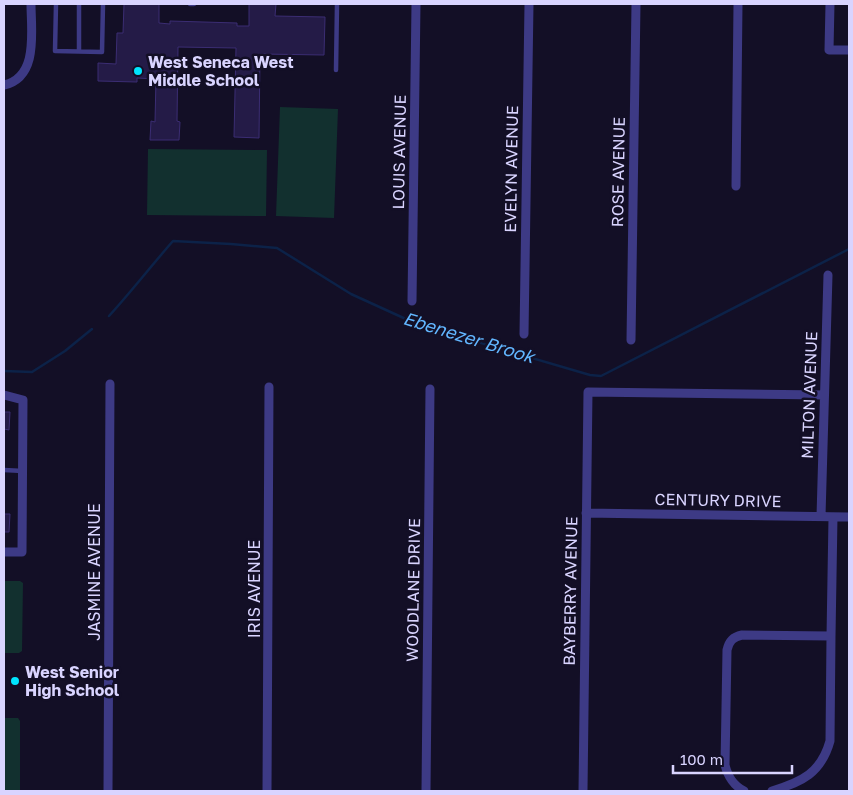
<svg xmlns="http://www.w3.org/2000/svg" width="853" height="795" viewBox="0 0 853 795" font-family="'Golos Text',sans-serif">
  <rect width="100%" height="100%" fill="#130f26"/>
  <path fill="#12302f" d="M280,107L338,109L334,218L276,216Z
    M148,149L267,150L266,216L147,215Z
    M4,581H20L23,583L22,651L19,653H4Z
    M4,718H18L20,721V791H4Z"/>
  <g fill="none" stroke-linecap="round" stroke-linejoin="round">
    <path stroke="#0c2248" stroke-width="2.5" d="M109,316C131,292 151,266 173,241L231,244L277,248L351,294L408,320L423,326L590,375L601,376L849,249
      M4,371L32,372L65,351L92,329"/>
  </g>
  <path fill="#241b47" stroke="#3b2d73" d="M124,4H159V23L170,24V21L237,23V26H249V4H276L275,16L325,17L324,55L260,54L259,138L234,137L236,48L178,47L177,121L180,122L179,140H150L151,121L155,122L156,79L137,78V82L98,81V63L116,64L117,33H123Z
    M4,412H10L9,430L4,429Z
    M4,514H10L9,532H4Z"/>
  <g fill="none" stroke-linecap="round" stroke-linejoin="round">
    <path stroke="#3d3a85" stroke-width="4.5" d="M56,4L55,51L102,52L103,4
      M190,4H194
      M79,51V4
      M336,70L337,4
      M4,470L23,471"/>
    <path stroke="#3d3a85" stroke-width="9" d="M830,4L829,50H849
      M4,85C39,77 31,31 31,4
      M736,186L738,4
      M412,301L416,4
      M524,334L529,4
      M631,340L636,4
      M4,395L23,400L22,552H4
      M586,513L849,517
      M821,516L828,275
      M831,636L833,517
      M108,791L110,384
      M267,791L269,387
      M426,791L430,389
      M583,791L588,392L824,395
      M744,791C733,785 728,777 725,765L727,650C729,641 733,637 742,635L831,636L830,741C821,773 802,782 772,791"/>
  </g>
  <g fill="#00e5ff" stroke="#130f26" stroke-width="2">
    <circle cx="138" cy="71" r="5"/>
    <circle cx="15" cy="681" r="5"/>
  </g>
  <g text-anchor="middle" dominant-baseline="central" stroke-width="5" stroke-linejoin="round" paint-order="stroke">
    <g font-size="16" font-weight="bold" fill="#d9d4ff" stroke="#130f26" text-anchor="start">
      <text x="148" y="62">West Seneca West<tspan x="148" dy="18">Middle School</tspan></text>
      <text x="25" y="672">West Senior<tspan x="25" dy="18">High School</tspan></text>
    </g>
    <g font-size="16" fill="#d9d4ff" stroke="#130f26">
      <text transform="translate(399 152) rotate(-89)">LOUIS AVENUE</text>
      <text transform="translate(511 169) rotate(-89)">EVELYN AVENUE</text>
      <text transform="translate(618 172) rotate(-89)">ROSE AVENUE</text>
      <text transform="translate(809 395) rotate(-88)">MILTON AVENUE</text>
      <text transform="translate(718 500) rotate(1)">CENTURY DRIVE</text>
      <text transform="translate(94 572) rotate(-90)">JASMINE AVENUE</text>
      <text transform="translate(254 589) rotate(-90)">IRIS AVENUE</text>
      <text transform="translate(413 590) rotate(-89)">WOODLANE DRIVE</text>
      <text transform="translate(570 591) rotate(-89)">BAYBERRY AVENUE</text>
    </g>
    <g font-size="18" font-style="italic" fill="#62b6ff" stroke="#130f26">
      <text transform="translate(469 337) rotate(17)">Ebenezer Brook</text>
    </g>
  </g>
  <rect width="853" height="795" fill="none" stroke="#d9d4ff" stroke-width="10"/>
  <path d="M673 765v8h119v-8" fill="none" stroke="#d9d4ff" stroke-width="2.5"/>
  <text x="680" y="765" font-size="15" fill="#d9d4ff" stroke="#130f26" stroke-width="4" paint-order="stroke">100 m</text>
</svg>
